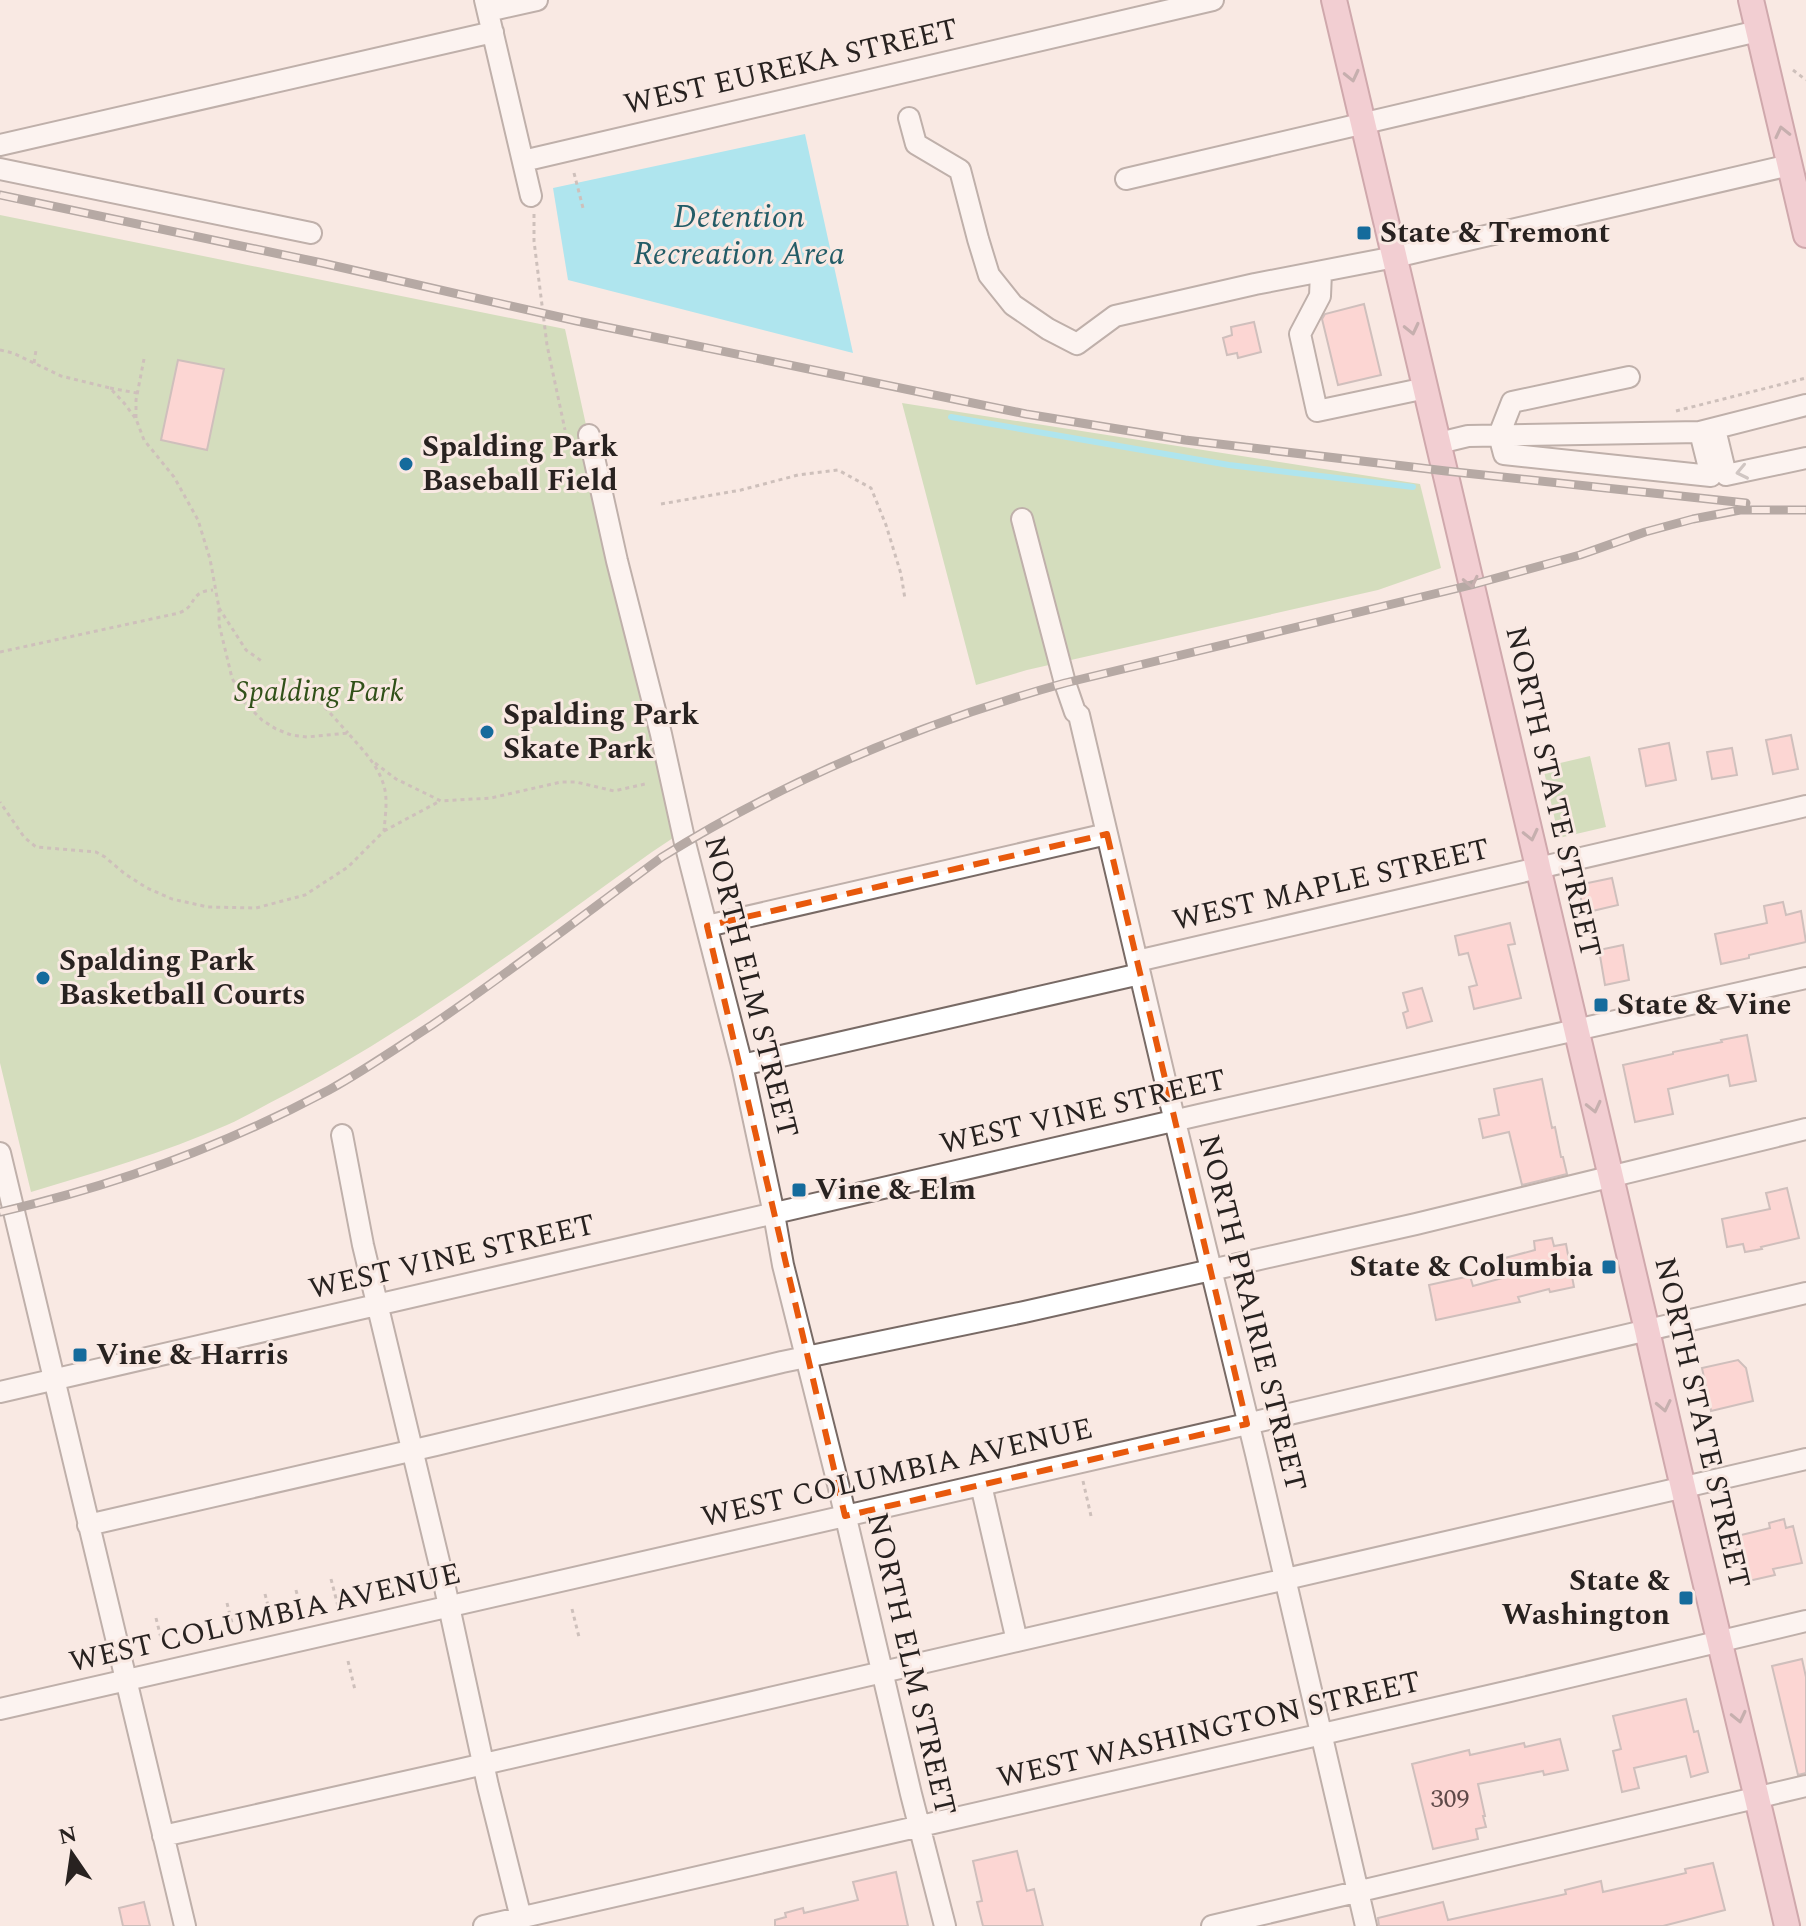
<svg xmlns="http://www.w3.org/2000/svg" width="1806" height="1926" viewBox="0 0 1806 1926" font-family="Spectral,serif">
  <rect width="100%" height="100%" fill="#f9e9e3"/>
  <path fill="#a7ce8f" d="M0,215L565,329L676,836L652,852C533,937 417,1026 287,1094C267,1104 247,1116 227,1125C164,1153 97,1172 31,1192L0,1063Z
    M902,403L1420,484L1441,568L1378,590L1027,670L976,685Z
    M1590,756L1606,827L1559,838L1543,767Z"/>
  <path fill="#56e0fa" d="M805,134L853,353L568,280L553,188Z"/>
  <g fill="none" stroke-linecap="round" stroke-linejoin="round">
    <path stroke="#56e0fa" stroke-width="6" d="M951,417L1229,465L1413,487"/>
  </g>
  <path fill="#ffbfbe" stroke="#9c8c8c" stroke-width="2" d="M1364,304L1381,375L1338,385L1322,319L1325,314Z
    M1254,322L1261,352L1238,358L1237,353L1227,355L1223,338L1232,335L1231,327Z
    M178,360L224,369L207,450L161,440Z
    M1791,735L1798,769L1773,774L1766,740Z
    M1669,743L1676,780L1646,786L1639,749Z
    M1732,748L1737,775L1712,779L1707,752Z
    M1612,878L1618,905L1584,913L1578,885Z
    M1783,902L1786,915L1801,911L1806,942L1749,955V958L1721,964L1715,934L1767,923L1764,906Z
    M1510,923L1515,944L1508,945L1521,998L1474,1009L1469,987L1477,985L1468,953L1459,955L1455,936Z
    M1623,945L1629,980L1605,985L1599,950Z
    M1422,988L1432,1021L1407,1028L1403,1013L1408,1011L1403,993Z
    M1747,1035L1756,1081L1730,1086L1728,1075L1668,1089L1673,1114L1635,1122L1623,1065L1673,1054V1052L1722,1042L1721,1040Z
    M1542,1079L1552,1128L1555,1127L1561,1157H1563L1567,1174L1522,1185L1509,1132L1483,1138L1479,1119L1499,1115L1494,1089Z
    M1787,1188L1799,1238L1761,1247L1762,1249L1745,1252L1743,1244L1727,1247L1722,1219L1770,1209L1766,1193Z
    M1552,1238L1554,1246L1566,1244L1574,1287L1550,1292L1549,1289L1518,1297L1520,1302L1436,1320L1429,1285L1470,1276L1473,1286L1506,1277L1501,1259L1535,1250L1534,1241Z
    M1738,1360L1746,1368L1753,1401L1711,1411L1702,1368Z
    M1784,1519L1786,1528L1793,1526L1802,1563L1773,1569L1775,1575L1744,1582L1733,1537L1770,1528L1769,1523Z
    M1802,1659L1806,1677V1773L1798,1775L1772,1666Z
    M1686,1699L1694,1732L1698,1731L1708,1772L1691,1777L1686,1756L1634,1768L1639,1788L1622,1792L1613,1751L1621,1749L1613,1716Z
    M1560,1739L1568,1770L1544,1775L1543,1771L1478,1784L1485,1816H1483L1486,1827L1476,1829L1478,1839L1433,1849L1412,1764L1469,1750L1470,1755L1524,1743L1525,1747Z
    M1017,1851L1027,1891L1034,1889L1043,1926H983L977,1902L982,1901L973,1861Z
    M1713,1863L1725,1910L1663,1926H1379L1378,1918L1443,1902L1448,1920L1566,1894L1565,1890L1601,1881L1603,1892L1686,1873L1685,1869Z
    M896,1872L908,1926H775V1920L786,1917L785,1913L803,1908L804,1913L858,1900L853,1882Z
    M144,1902L150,1926H123L119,1908Z"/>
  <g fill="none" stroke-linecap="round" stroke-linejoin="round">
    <g stroke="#786a65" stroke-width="24">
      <path id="minor" d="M485,0L531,196
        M488,11L537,0
        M909,118L916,144L960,170L978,239L989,275L1013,305L1048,329L1077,344L1115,316L1255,284L1395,257L1790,165
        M0,145L493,32
        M523,161L1213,0
        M0,169L311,233
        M1126,179L1758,31
        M1321,272L1320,296L1300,334L1317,411L1426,388
        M1629,377L1512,402L1499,435L1504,454L1711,476L1700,432
        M1715,429L1726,475L1806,458
        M589,435L617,561L661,734L685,843L742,1065L774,1214L783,1265L838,1484L911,1794L945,1926
        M1439,443L1468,436L1700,432L1806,405
        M1022,519L1065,683L1075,712L1079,715L1170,1101L1256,1454L1366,1926
        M707,926L1107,834
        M1137,961L1806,806
        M742,1065L1140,974
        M342,1135L363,1245L442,1574L488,1786L523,1926
        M0,1153L185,1926
        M0,1392L1199,1115L1806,978
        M981,1485L1017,1641
        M88,1525L436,1445L782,1362L1024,1312L1416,1224L1806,1129
        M0,1709L1217,1431L1806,1293
        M163,1836L458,1770L1806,1459
        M484,1926L1510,1691L1806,1621
        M1212,1926L1806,1786"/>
    </g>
    <g stroke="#9c5a69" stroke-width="28">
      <path id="major" d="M1334,0L1647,1330C1691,1529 1741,1727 1787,1926
        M1751,0L1806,235"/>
    </g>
    <path stroke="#9a8f8b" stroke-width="3" stroke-dasharray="4 4" stroke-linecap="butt" d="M1793,70L1806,80
      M574,173L583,208
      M534,214V241L547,345L565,430
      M0,350L13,353L61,376L110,388L124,403L136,419L144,440L174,477L198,520L210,559L219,608V624L232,678L245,703L262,720L276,729L291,735L307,737L348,733C362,749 378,765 384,786C388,800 385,817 384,831L348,867L305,895L256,908L208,907L172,899L147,888L125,874L105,857L96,852L36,847L24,837L0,802
      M34,363L36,350
      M110,388L137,393
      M1676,411L1806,378
      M136,418V400L144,359
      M661,504L741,490L798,475L838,470L871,488L886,525L901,574L905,599
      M219,608L246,650L263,662
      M0,652L179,613C198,606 188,592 213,590
      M318,693L321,703L348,733
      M375,763L396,779L441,801L491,798L561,782H576L614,791L645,784
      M384,831L440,801
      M1083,1481L1091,1516
      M331,1579L339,1610
      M296,1590L303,1618
      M265,1594L273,1625
      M227,1603L232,1623
      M572,1609L579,1637
      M156,1618L161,1638
      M348,1661L355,1690"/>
    <use href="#minor" stroke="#fff" stroke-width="20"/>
    <use href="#major" stroke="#e9aebd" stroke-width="24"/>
    <g stroke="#645b58" stroke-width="9">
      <path id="rail" d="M0,195L322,263L577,321L1026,414L1185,440L1446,471L1746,503
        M0,1212C114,1186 226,1145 329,1090C365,1070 398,1047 432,1025C510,972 586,913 662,857C786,780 924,722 1065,683L1471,585L1580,555L1645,532L1693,519L1740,510H1806"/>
    </g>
    <use href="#rail" stroke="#f9e9e3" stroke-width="6" stroke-dasharray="18" stroke-linecap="butt"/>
  </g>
  <defs><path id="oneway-chevron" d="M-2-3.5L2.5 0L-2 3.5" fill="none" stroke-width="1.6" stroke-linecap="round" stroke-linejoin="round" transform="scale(2)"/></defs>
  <g stroke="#88686e">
    <use href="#oneway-chevron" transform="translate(1352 76) rotate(77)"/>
    <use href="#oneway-chevron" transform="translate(1782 132) rotate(-103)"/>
    <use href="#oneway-chevron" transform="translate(1412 329) rotate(77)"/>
    <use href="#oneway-chevron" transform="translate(1471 582) rotate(77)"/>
    <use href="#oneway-chevron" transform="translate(1531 835) rotate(77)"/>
    <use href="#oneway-chevron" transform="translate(1594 1107) rotate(77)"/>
    <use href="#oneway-chevron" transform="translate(1664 1406) rotate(78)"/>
    <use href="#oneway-chevron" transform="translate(1739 1717) rotate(77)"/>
  </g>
  <use stroke="#9e9c9b" href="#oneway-chevron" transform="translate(1742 472) rotate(168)"/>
  <path d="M0 0H1806V1926H0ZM1107,834L1247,1424L845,1516L707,926Z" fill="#f9e9e3" fill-opacity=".55" fill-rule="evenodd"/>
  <path fill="none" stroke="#e8590c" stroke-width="6" stroke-dasharray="16 10" stroke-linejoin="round" d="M1107,834L1247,1424L845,1516L707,926Z"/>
  <g fill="#156b9c" stroke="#f9e9e3" stroke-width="3">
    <rect x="1356" y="225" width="16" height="16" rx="4"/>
    <circle cx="406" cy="464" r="8"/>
    <circle cx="487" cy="732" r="8"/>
    <circle cx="43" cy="978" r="8"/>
    <rect x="1593" y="997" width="16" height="16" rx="4"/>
    <rect x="791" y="1182" width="16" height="16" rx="4"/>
    <rect x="1601" y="1259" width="16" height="16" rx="4"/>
    <rect x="72" y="1347" width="16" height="16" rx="4"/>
    <rect x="1678" y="1590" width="16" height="16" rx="4"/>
  </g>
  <g text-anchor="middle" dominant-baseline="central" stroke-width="6" stroke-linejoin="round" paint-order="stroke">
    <g font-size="26" fill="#5e4948">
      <text x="1450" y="1799">309</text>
    </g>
    <g font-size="30" fill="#282220" stroke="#f9e9e3">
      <text transform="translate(791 67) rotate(-13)">WEST EUREKA STREET</text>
      <text transform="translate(1553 792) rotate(77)">NORTH STATE STREET</text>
      <text transform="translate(1331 885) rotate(-13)">WEST MAPLE STREET</text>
      <text transform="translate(751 987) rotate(76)">NORTH ELM STREET</text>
      <text transform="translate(1083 1112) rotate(-13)">WEST VINE STREET</text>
      <text transform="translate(452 1257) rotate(-13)">WEST VINE STREET</text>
      <text transform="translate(1252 1313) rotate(76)">NORTH PRAIRIE STREET</text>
      <text transform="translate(1702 1423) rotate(77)">NORTH STATE STREET</text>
      <text transform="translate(897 1473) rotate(-13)">WEST COLUMBIA AVENUE</text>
      <text transform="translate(265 1618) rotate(-13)">WEST COLUMBIA AVENUE</text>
      <text transform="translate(911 1664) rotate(77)">NORTH ELM STREET</text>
      <text transform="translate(1209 1730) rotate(-13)">WEST WASHINGTON STREET</text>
    </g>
    <g font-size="30" font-weight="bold" fill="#282220" stroke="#f9e9e3" text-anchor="start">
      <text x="1380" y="233">State &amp; Tremont</text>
      <text x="422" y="447">Spalding Park<tspan x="422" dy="34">Baseball Field</tspan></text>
      <text x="503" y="715">Spalding Park<tspan x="503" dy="34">Skate Park</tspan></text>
      <text x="59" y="961">Spalding Park<tspan x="59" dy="34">Basketball Courts</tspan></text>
      <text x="1617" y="1005">State &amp; Vine</text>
      <text x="815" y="1190">Vine &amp; Elm</text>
      <text x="1593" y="1267" text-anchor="end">State &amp; Columbia</text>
      <text x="96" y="1355">Vine &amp; Harris</text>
      <text x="1670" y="1581" text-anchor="end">State &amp;<tspan x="1670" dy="34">Washington</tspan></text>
    </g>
    <g font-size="30" font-style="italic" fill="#315119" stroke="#f9e9e3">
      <text x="319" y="692">Spalding Park</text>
    </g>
    <g font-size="32" font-style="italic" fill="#235c67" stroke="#f9e9e3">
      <text x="739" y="217">Detention<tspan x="739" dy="37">Recreation Area</tspan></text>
    </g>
  </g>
  <g transform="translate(72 1854) rotate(347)" stroke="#f9e9e3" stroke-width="6" paint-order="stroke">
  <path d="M0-6L14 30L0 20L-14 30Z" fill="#282220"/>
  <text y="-12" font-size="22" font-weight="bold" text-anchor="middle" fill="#282220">N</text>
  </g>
</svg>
